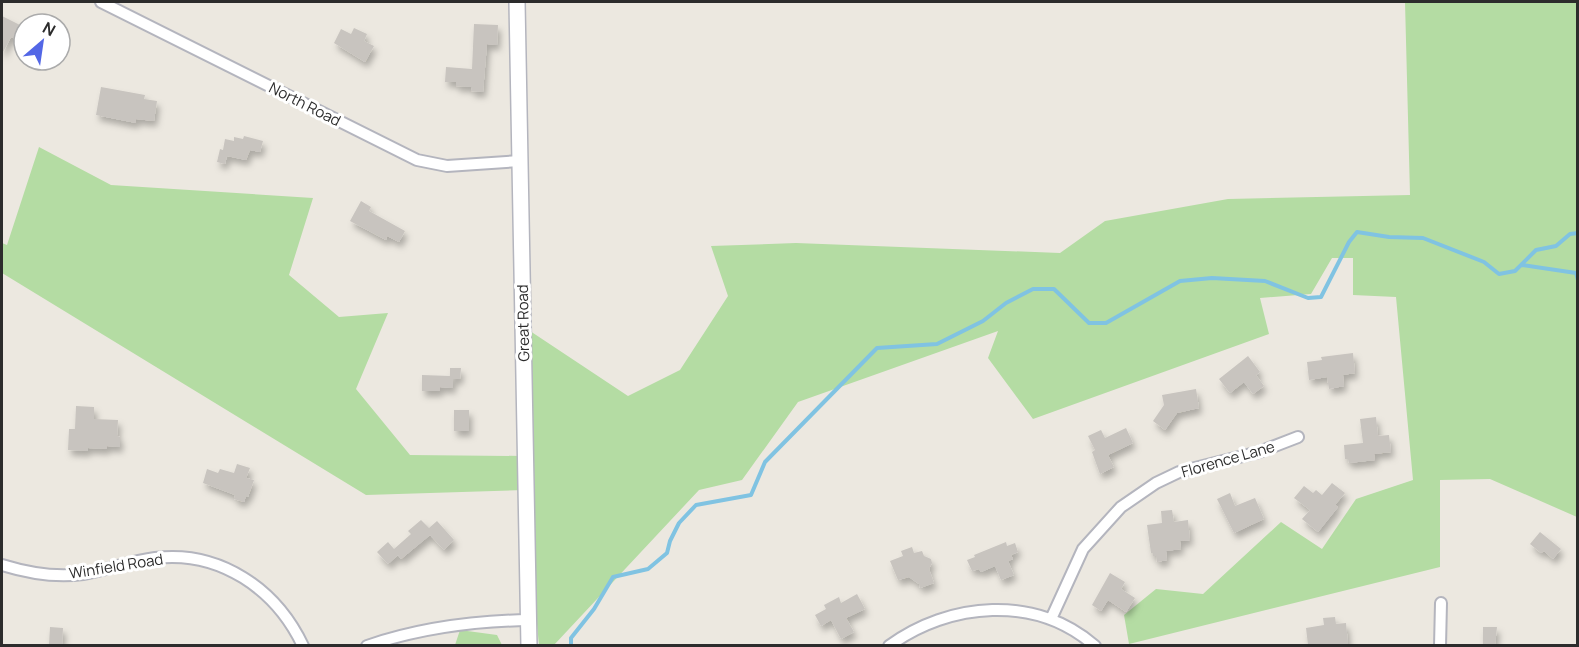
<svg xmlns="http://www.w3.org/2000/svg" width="1579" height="647" viewBox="0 0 1579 647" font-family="Manrope,sans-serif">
  <defs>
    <filter id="shadow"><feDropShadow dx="3" dy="5.5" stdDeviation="3" flood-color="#0004"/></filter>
  </defs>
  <rect width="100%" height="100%" fill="#ece8e0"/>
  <path fill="#b4dca3" d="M1405,2H1577V517L1490,479L1440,480V567L1129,644L1124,615L1156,589L1203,594L1281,522L1322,549L1356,499L1413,480L1396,297L1353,295V258H1332L1311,294L1260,298L1269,334L1033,419L988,358L998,331L798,402L742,480L699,490L554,645H539L524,490L366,495L2,273V243L7,245L39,147L111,185L313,198L289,275L339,317L388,313L356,389L410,455L523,456L521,325L628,396L680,370L728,296L711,246L796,243L1060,253L1105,221L1228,199L1410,195Z
    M460,630L497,635L502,645H455Z"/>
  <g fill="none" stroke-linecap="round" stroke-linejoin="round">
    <path stroke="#80c3e2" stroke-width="4" d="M1522,265L1576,273L1578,280
      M571,646V638L594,609L613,577L648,569L667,553L670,541L679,523L696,505L751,495L765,462L877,348L937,344L983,321L1006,303L1033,289H1054L1089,323H1106L1180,281L1212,278L1265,281L1308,298L1321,297L1349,242L1357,232L1389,237L1423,238L1484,262L1499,274L1515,271L1536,250L1556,246L1570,234L1578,233"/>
  </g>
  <path fill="#c8c4bf" filter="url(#shadow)" d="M2,16L24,27V32L19,41L11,37L2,54Z
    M474,24L498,25L497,45L487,44L483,92L471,91L472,87L456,86V82H445L446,67L472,69Z
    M354,28L367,34L364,41L374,46L365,62L334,43L341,29L351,34Z
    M101,87L145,95L144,99L157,101L154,121L136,119V123L96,115Z
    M244,136L263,141L260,152L250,150L246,160L227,156L225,164L217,162L220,149L223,150L225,139L234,141V137L243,139Z
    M361,201L371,207L369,211L405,231L399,242L387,236L386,240L350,221Z
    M1353,353L1355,373L1343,375L1344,386L1329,389L1327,377L1309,380L1307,362L1322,360L1321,357Z
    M1248,356L1260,372L1256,375L1264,386L1253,394L1244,382L1230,393L1219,379Z
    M450,368H461L460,379H453V388L440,387V391H422V375L450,376Z
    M1196,389L1199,408L1177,413L1165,430L1153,421L1164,405L1162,395Z
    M76,406L94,407V419L118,420L117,436L120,437V447L107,446V449L88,448L87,451L68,450L69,429H75Z
    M454,410H469V431H454Z
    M1376,417L1378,436L1389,435L1391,452L1374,454L1375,460L1349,463L1348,459H1345L1344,445L1363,443L1360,419Z
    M1126,428L1133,443L1108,455L1114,467L1100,474L1092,452L1095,450L1088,436L1101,430L1105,438Z
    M237,464L250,468L246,478L254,480L248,497L246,496L244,502L234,499L235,495L203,483L207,469L218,473L220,469L234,473Z
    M1332,483L1345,493L1335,505L1338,507L1318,532L1302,519L1310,510L1294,498L1304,486L1313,493L1316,490L1322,495Z
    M1230,493L1235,506L1255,498L1264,519L1234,533L1217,499Z
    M1172,510L1174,522L1188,520L1190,540L1180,541L1181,549L1166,551L1167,560L1157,562L1156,556H1153V553H1151L1147,525L1162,523L1161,511Z
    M421,520L429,528L437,521L454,540L444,550L430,535L401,559L398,555L388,564L377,552L388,542L394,549L411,534L408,531Z
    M1540,532L1561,549L1553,559L1544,551L1541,553L1530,544Z
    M1006,542L1007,546L1015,543L1018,552L1011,555L1013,559L1008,561L1014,575L1001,580L995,566L981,572L979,569L972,571L967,560L975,557L974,555Z
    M912,547L914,553L922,551L924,556L931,559L932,563L929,569L934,583L920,588L919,584L909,577L898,580L890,561L903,556L901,551Z
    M1110,573L1125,582L1121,589L1135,598L1126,612L1108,600L1101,611L1092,605Z
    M857,594L865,609L846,618L854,632L841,639L831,620L821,626L815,615L826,609L824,605L839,597L841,603Z
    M1335,617L1336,624L1346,623L1348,644L1345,645H1308L1306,628L1324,625L1323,618Z
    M50,627L63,628L62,645H49Z
    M1483,627H1497L1495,645H1483Z"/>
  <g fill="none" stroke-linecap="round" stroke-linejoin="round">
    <g stroke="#b4b5be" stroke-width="14">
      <path id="street" d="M101,2L417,160L447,166L520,161
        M2,565C28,573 55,578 83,574C107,570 131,561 155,558C220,550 276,589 303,646
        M1051,619L1083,549L1121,507L1156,483L1179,472L1259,452L1298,437
        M367,646C419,628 473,621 529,620
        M889,646C949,602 1036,594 1095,646
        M1440,646L1441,603"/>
    </g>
    <g stroke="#b4b5be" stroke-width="18">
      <path id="secondary" d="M517,2L529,646"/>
    </g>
    <use href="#street" stroke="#fff" stroke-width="10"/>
    <use href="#secondary" stroke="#fff" stroke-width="15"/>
  </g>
  <g text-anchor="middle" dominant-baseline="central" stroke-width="6" stroke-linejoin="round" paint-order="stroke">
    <g font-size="15" fill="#2c2c2c" stroke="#fff">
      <text transform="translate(305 104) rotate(27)">North Road</text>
      <text transform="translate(523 323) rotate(-91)">Great Road</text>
      <text transform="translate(1228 459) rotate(-16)">Florence Lane</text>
      <text transform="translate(116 566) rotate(-9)">Winfield Road</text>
    </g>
  </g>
  <rect width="1579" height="647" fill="none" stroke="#2c2c2c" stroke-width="6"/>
  <g transform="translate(42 42) rotate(29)"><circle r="28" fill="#ffffff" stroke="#ababab" stroke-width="1.5"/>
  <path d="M0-4.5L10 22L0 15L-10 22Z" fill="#5367e6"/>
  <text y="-9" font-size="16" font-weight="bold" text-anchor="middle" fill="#2c2c2c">N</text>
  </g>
</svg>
